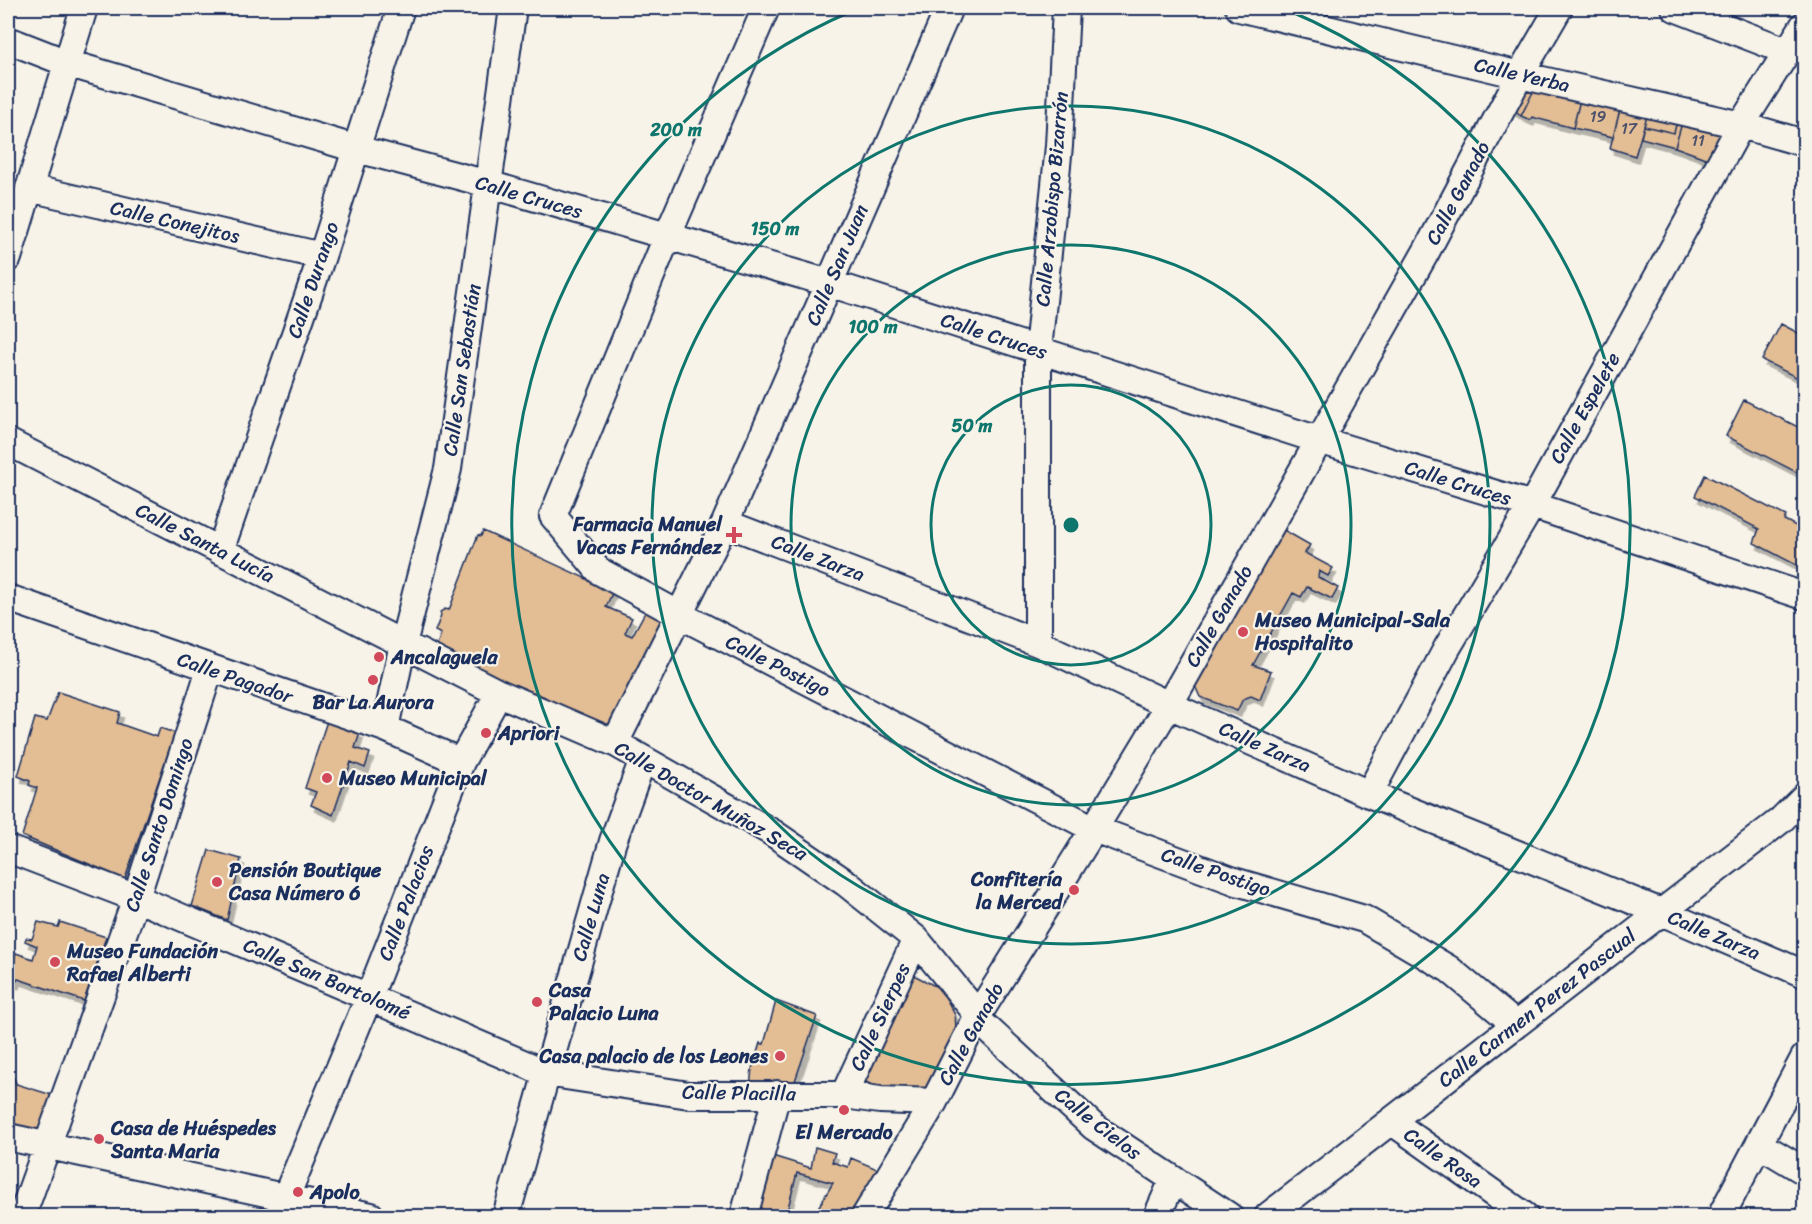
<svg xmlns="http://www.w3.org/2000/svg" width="1812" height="1224" viewBox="0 0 1812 1224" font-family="Sriracha,sans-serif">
  <defs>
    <filter id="shadow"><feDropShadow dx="3.5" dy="6" stdDeviation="0" flood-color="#0004"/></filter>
  </defs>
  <rect width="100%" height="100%" fill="#f7f3e8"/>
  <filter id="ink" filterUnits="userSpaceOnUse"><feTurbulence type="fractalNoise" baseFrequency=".0167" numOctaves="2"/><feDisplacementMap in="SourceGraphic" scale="12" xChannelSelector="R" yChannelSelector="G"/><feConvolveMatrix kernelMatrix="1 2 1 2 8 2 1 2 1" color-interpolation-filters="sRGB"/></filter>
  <g filter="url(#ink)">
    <path fill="#e3bd94" stroke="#1b2f5e" stroke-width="1.5" filter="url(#shadow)" d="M1527,83L1536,86L1521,116L1511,109Z
      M1536,86L1581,96L1573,128L1532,117L1530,120L1521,116Z
      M1581,96L1621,106L1613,137L1573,128Z
      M1621,106L1648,113L1635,156L1610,148Z
      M1648,113L1677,121L1674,133L1644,126Z
      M1677,121L1682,123L1675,147L1641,138L1644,126L1674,133Z
      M1682,123L1722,134L1708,159L1675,147Z
      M1781,324L1804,336V381L1762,360Z
      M1744,400L1804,430V476L1726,436Z
      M1705,475L1786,516L1784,520L1804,530V569L1754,543L1759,529L1695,496Z
      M1275,525L1310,545L1305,553L1333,568L1328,576L1319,571L1318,577L1338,588L1332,599L1307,587L1301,597L1293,593L1253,665L1271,671L1260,700L1251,696L1243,699L1237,711L1200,697L1190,675Z
      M483,531L613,591L606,607L632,618L625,633L632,636L649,605L669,615L613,727L544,702L545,697L435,652L441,634L435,631L441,616L440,612L445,609L449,610L478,535L481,536Z
      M58,692L120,712L117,723L157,737L160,728L175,733L125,879L22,836L37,788L29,785L30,781L18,776L35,718L47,721Z
      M327,721L360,733L355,748L370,753L365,768L351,762L333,815L311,805L316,792L305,788Z
      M209,850L241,859L227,920L192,906Z
      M38,922L58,927L60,922L106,937L84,1001L18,979L15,983L8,981V966L11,967L16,953L33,959L37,946L25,941L26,938L32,939Z
      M908,972L941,989L955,1015L957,1041L931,1090L881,1089L857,1078Z
      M776,1001L817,1016L793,1087L750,1086L752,1069L760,1043L764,1044Z
      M8,1073L14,1078L16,1084L52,1095L40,1134L8,1127Z
      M815,1147L835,1153L832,1162L848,1167L851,1158L882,1171L855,1216H813L833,1183L797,1173L787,1212L804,1216H749L766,1154L811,1168Z"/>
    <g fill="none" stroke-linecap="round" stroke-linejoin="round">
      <g stroke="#1b2f5e" stroke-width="30">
        <path id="minor" d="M766,8L667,237L553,516L599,571L678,614L1094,829L1237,882L1364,919L1449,969L1515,1024
          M1239,8L1520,75L1741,125L1804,143
          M1675,8L1789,52
          M8,40L67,63L357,149L488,184L829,283L1319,440L1532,505L1804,596
          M29,188L322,256
          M8,258L84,8
          M8,442L499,693L615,743L773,833L846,883L916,939L978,1015
          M725,523L1038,643L1169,705L1369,794L1661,912L1804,974
          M220,551L322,256L401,8
          M8,598L385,728L461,762
          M1038,643V350L1059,146L1066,8
          M385,728L403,644L448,469L513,8
          M615,743L725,523L949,8
          M1369,794L1447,648L1532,505L1741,125L1804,25
          M8,849L136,898L546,1073L689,1095H844L880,1100L934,1102
          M977,1019L1094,1127L1229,1216
          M844,1095L916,939
          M1391,1121L1525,1216
          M8,1137L371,1216
          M1759,1144L1804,1171
          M22,1216L136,898L210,669
          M278,1216L369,997L461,762L499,693
          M506,1216L613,841L643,759
          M744,1216L777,1094
          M865,1216L934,1102L978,1015L1094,829L1169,705L1426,252L1520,75L1559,8
          M1157,1216L1173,1180
          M1268,1216L1781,820L1804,797
          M1721,1216L1804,1058"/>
      </g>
      <use href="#minor" stroke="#f7f3e8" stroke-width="26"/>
    </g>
  </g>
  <g fill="none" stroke="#0f766e" stroke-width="3">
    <circle cx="1071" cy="525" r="140"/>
    <circle cx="1071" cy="525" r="280"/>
    <circle cx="1071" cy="525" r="419"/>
    <path d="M1285 9A559 559 0 1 1 857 9"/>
  </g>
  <g fill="#d1495b" stroke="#f7f3e8" stroke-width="2">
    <path d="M731 526h6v6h6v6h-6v6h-6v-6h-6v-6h6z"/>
    <circle cx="1243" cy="632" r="6"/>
    <circle cx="379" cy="657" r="6"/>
    <circle cx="373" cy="680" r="6"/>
    <circle cx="486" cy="733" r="6"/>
    <circle cx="327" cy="778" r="6"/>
    <circle cx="217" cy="882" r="6"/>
    <circle cx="1074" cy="890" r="6"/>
    <circle cx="55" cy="962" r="6"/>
    <circle cx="537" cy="1002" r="6"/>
    <circle cx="780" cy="1056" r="6"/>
    <circle cx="844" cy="1110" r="6"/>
    <circle cx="99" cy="1139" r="6"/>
    <circle cx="298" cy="1192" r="6"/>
  </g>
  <g text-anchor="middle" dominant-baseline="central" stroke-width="4.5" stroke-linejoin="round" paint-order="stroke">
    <g font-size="16" fill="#4d526c">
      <text x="1598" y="116">19</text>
      <text x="1629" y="128">17</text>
      <text x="1698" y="140">11</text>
    </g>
    <g font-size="20" fill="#1b2f5e" stroke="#f7f3e8">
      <text transform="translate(1522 75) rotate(13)">Calle Yerba</text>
      <text transform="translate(1458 193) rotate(-62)">Calle Ganado</text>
      <text transform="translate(529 197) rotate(16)">Calle Cruces</text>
      <text transform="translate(1052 199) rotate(-85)">Calle Arzobispo Bizarrón</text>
      <text transform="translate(175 222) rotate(13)">Calle Conejitos</text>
      <text transform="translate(837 265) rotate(-67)">Calle San Juan</text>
      <text transform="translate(313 280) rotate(-71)">Calle Durango</text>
      <text transform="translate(994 336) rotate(18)">Calle Cruces</text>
      <text transform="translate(462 370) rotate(-82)">Calle San Sebastián</text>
      <text transform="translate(1585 408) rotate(-61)">Calle Espelete</text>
      <text transform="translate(1458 483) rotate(17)">Calle Cruces</text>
      <text transform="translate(205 543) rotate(27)">Calle Santa Lucía</text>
      <text transform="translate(818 558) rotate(21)">Calle Zarza</text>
      <text transform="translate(1219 616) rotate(-60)">Calle Ganado</text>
      <text transform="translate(778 666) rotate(27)">Calle Postigo</text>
      <text transform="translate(235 678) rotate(19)">Calle Pagador</text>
      <text transform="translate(1265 747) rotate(24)">Calle Zarza</text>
      <text transform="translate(711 801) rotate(30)">Calle Doctor Muñoz Seca</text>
      <text transform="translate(159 825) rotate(-72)">Calle Santo Domingo</text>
      <text transform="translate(1216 872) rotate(19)">Calle Postigo</text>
      <text transform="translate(406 903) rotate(-69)">Calle Palacios</text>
      <text transform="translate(591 917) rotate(-74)">Calle Luna</text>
      <text transform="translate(1714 935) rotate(23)">Calle Zarza</text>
      <text transform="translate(327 979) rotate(23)">Calle San Bartolomé</text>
      <text transform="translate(1537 1008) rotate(-38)">Calle Carmen Perez Pascual</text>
      <text transform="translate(880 1017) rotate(-65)">Calle Sierpes</text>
      <text transform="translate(971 1034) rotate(-61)">Calle Ganado</text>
      <text transform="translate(739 1093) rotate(1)">Calle Placilla</text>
      <text transform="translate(1098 1124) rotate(38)">Calle Cielos</text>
      <text transform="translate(1443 1158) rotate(35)">Calle Rosa</text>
    </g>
    <g font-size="20" font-weight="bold" fill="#1b2f5e" stroke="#f7f3e8" text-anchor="start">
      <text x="722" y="524" text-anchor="end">Farmacia Manuel<tspan x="722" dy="23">Vacas Fernández</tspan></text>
      <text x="1255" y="620">Museo Municipal-Sala<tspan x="1255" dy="23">Hospitalito</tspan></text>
      <text x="391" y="657">Ancalaguela</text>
      <text x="373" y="702" text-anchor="middle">Bar La Aurora</text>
      <text x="498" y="733">Apriori</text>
      <text x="339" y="778">Museo Municipal</text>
      <text x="229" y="870">Pensión Boutique<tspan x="229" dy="23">Casa Número 6</tspan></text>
      <text x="1062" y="879" text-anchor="end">Confitería<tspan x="1062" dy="23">la Merced</tspan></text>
      <text x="67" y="951">Museo Fundación<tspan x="67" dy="23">Rafael Alberti</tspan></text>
      <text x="549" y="990">Casa<tspan x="549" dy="23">Palacio Luna</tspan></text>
      <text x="768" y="1056" text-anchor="end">Casa palacio de los Leones</text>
      <text x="111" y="1128">Casa de Huéspedes<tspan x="111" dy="23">Santa Maria</tspan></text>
      <text x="844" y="1132" text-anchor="middle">El Mercado</text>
      <text x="310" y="1192">Apolo</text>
    </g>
  </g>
  <circle cx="1071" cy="525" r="9" fill="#0f766e" stroke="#f7f3e8" stroke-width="3"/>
  <g font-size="18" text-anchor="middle" font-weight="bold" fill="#0f766e" stroke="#f7f3e8" stroke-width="4.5" stroke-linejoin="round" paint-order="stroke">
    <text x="676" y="136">200 m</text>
    <text x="775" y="235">150 m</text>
    <text x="873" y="333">100 m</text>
    <text x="972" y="432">50 m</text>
  </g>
  <rect width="1812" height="1224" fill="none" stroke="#f7f3e8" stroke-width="30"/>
  <rect x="15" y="15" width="1782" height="1194" fill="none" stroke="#1b2f5e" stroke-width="2" filter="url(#ink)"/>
</svg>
